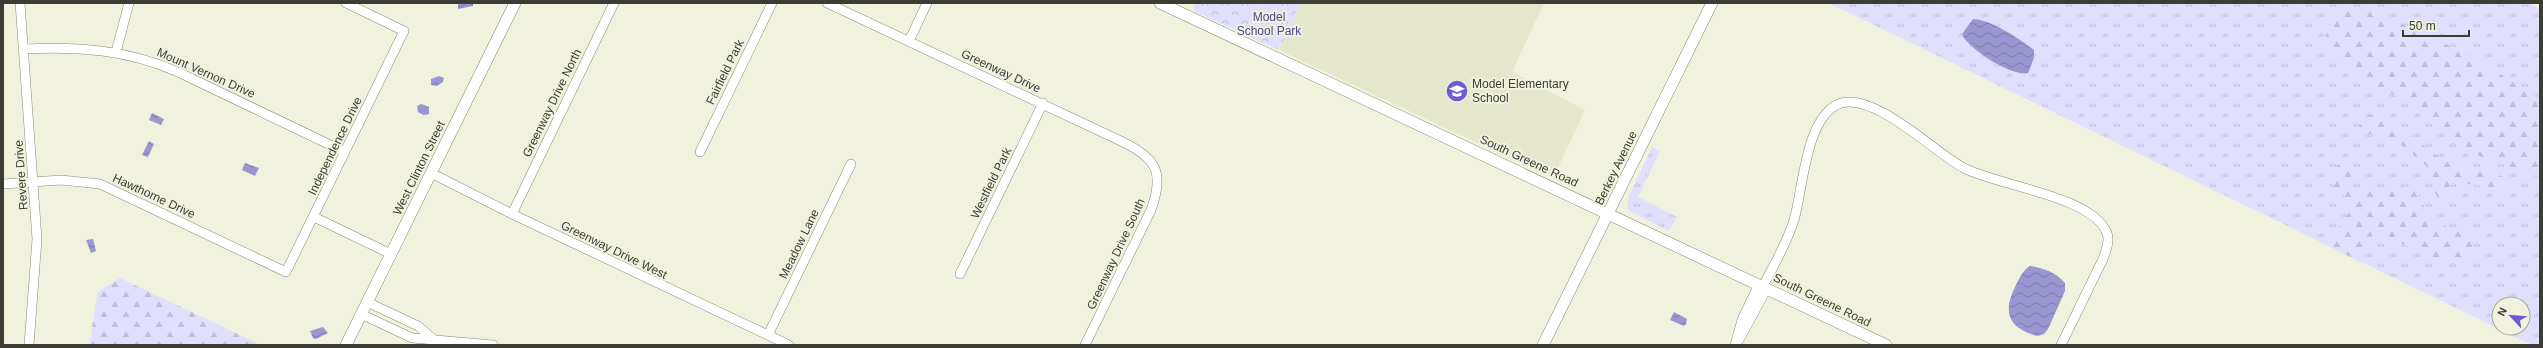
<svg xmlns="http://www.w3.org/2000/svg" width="2543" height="348" viewBox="0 0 2543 348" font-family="Arial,sans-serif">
  <defs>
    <pattern id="grass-tufts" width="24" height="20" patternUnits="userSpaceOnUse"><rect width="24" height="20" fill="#e0dffd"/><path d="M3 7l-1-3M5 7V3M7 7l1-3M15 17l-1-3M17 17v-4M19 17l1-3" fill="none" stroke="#c1c0d9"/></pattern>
    <pattern id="forest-firs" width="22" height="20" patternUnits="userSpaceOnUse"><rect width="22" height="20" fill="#e0dffd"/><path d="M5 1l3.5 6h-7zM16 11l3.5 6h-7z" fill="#c1c0d9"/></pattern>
    <pattern id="park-crowns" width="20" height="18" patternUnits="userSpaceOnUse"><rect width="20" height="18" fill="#e0dffd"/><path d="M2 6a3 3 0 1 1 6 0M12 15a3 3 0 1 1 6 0" fill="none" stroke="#c1c0d9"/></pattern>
    <pattern id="water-waves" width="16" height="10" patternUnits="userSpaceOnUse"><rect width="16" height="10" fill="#9a96d2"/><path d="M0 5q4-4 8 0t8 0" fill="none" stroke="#7f7cab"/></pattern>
  </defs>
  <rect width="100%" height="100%" fill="#f0f2de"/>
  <path fill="#e5e7cc" d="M1301,3H1544L1512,72L1585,110L1554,176L1486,147L1279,50Z"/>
  <path fill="url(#grass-tufts)" fill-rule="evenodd" d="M1829,3H2529L2540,9V345H2532ZM2499,304H2523V328H2499Z
    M1652,147L1660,151L1638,197L1677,217L1669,231L1631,212L1627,207L1628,198Z"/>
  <path fill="url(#forest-firs)" d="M2349,10L2371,11L2415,29L2476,59L2537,97L2540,101V177L2484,158L2469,151L2443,125L2409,102L2385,91L2374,90L2332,58L2325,37L2333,19Z
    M2372,115L2413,137L2444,161L2502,176L2506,181L2504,187L2497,188L2453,182L2448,188L2445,198H2438L2435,193L2431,170L2404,146L2384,134H2364L2359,130L2363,116Z
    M2346,159L2352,163L2350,183L2358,194L2365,189L2388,190L2397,185L2418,191C2421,207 2433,221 2449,228C2455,230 2468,230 2471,237C2475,244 2471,252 2468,258L2441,261L2378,233L2369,237L2362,263L2325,244L2352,209L2350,202L2332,184C2332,175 2336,162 2346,159Z
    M120,278L261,345H89L98,292Z"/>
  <path fill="url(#park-crowns)" d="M1194,3H1301L1279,50L1194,11Z"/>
  <path fill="#e0dffd" d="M1261,3H1273L1280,6L1276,13L1260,6Z"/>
  <path fill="url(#water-waves)" d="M458,3H473V6L458,9Z
    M1973,19C1990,19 2020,39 2034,50V58L2028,73C2012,77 1968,49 1962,34Z
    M439,76L444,78L443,82L437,86L431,85V79Z
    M421,104L429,107V114L424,115L418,112L417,106Z
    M152,113L164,119L161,125L149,120Z
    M149,141L154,144L148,157L142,155Z
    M245,163L259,168L255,176L242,170Z
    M93,239L96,251L91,253L86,240Z
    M2030,266C2044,268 2056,273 2065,283V291L2048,329L2044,334L2037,336C2008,328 2002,312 2016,285C2020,277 2023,270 2030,266Z
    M1674,312L1687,319L1686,324L1684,326L1670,320Z
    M323,327L328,333L316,339L313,338L310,331Z"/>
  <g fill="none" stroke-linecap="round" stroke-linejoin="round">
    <g stroke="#898a78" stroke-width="10">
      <path id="minor" d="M20,3L37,239L29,345
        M827,3L1123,142C1158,159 1164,174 1151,210L1085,345
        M909,41L927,3
        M24,49C78,46 128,50 178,72L345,152
        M116,52L129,3
        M700,152L772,3
        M431,173L512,214L789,345
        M3,184L61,180L100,184L286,272L404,31L346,3
        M512,214L614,3
        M314,217L391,254
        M960,274L1043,103
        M1763,286C1774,265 1787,243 1794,220C1803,191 1805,115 1841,103C1876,93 1935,153 1964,168C1998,186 2093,196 2107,233C2110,241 2106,251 2103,259L2061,345
        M367,302L418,326L433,339
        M361,314L412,338L493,345
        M768,335L851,164
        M1739,340L1767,288
        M1735,345L1742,320L1759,284"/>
    </g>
    <g stroke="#898a78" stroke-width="12">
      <path id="tertiary" d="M1160,3L1886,345
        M346,345L515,3
        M1543,345L1712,3"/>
    </g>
    <use href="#minor" stroke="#fff" stroke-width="9"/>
    <use href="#tertiary" stroke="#fff" stroke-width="11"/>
  </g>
  <defs>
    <g id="school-disc" transform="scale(1.15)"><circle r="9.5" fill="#705ad4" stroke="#f0f2de"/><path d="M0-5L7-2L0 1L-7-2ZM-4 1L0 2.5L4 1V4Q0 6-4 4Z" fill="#fff"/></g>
  </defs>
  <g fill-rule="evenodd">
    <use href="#school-disc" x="1457" y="91"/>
  </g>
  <g text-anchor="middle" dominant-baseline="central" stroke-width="4" stroke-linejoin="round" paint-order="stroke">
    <g font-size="12" fill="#4f448e" stroke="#f0f2de">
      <text x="1269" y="17">Model<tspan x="1269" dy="14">School Park</tspan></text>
    </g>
    <g font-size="12" fill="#3c3c34" stroke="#f0f2de">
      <text transform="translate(1001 71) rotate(25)">Greenway Drive</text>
      <text transform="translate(725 72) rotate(-64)">Fairfield Park</text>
      <text transform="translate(206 73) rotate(24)">Mount Vernon Drive</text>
      <text transform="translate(552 103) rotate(-64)">Greenway Drive North</text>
      <text transform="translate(335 146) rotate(-64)">Independence Drive</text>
      <text transform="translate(1529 161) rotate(25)">South Greene Road</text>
      <text transform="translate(419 168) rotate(-64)">West Clinton Street</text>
      <text transform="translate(1616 168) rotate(-64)">Berkey Avenue</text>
      <text transform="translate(21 175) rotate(-94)">Revere Drive</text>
      <text transform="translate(991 183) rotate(-64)">Westfield Park</text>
      <text transform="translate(154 196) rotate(25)">Hawthorne Drive</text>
      <text transform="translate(799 244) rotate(-64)">Meadow Lane</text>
      <text transform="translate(614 250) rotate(26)">Greenway Drive West</text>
      <text transform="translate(1116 254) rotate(-65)">Greenway Drive South</text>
      <text transform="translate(1822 300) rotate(26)">South Greene Road</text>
    </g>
    <g font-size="12" fill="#3c3c34" stroke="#f0f2de" text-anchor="start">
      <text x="1472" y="84">Model Elementary<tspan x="1472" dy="14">School</tspan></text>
    </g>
  </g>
  <rect width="2543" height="348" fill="none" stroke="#3c3c34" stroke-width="8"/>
  <g transform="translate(2511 316) rotate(296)"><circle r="19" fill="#f0f2de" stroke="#a8a99a"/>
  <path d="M0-3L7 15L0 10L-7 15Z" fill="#705ad4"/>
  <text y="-6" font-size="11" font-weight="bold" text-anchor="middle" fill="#3c3c34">N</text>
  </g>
  <path d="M2403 30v6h66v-6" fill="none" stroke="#3c3c34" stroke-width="2"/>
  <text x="2409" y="30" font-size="12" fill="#3c3c34" stroke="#f0f2de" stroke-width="3" paint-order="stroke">50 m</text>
</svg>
